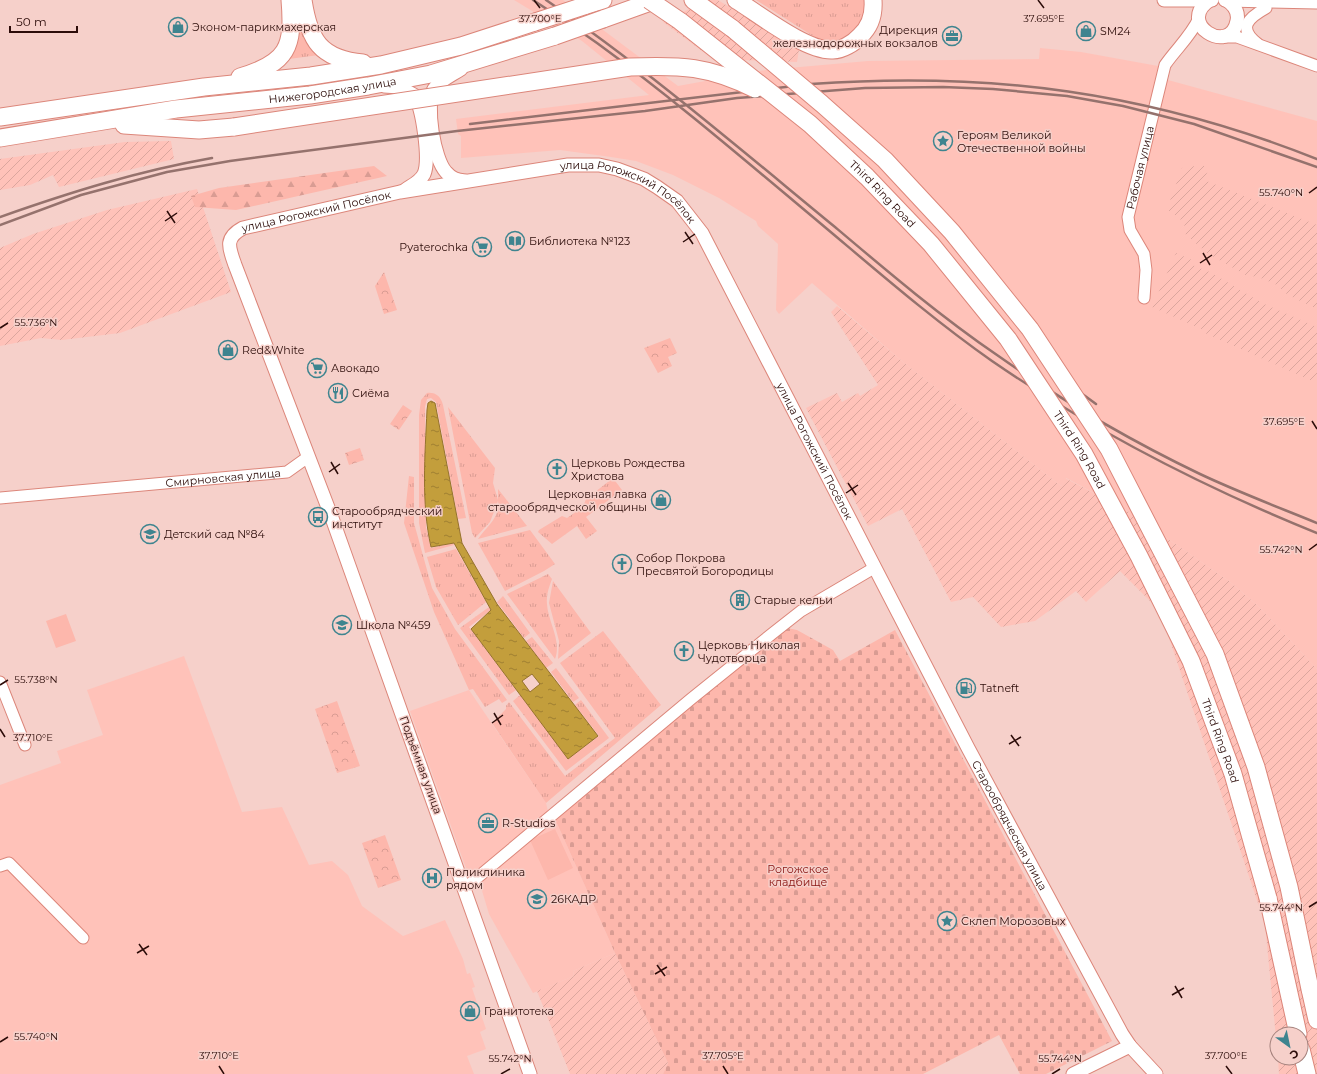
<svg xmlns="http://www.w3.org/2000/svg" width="1317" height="1074" viewBox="0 0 1317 1074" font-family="Montserrat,sans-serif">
  <defs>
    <pattern id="industrial-furrows" width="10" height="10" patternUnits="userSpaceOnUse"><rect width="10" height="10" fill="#ffc2b9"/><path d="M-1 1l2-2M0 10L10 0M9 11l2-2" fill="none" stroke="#dba69e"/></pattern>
    <pattern id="grass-tufts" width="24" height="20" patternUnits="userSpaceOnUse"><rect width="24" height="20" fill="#fdb7ac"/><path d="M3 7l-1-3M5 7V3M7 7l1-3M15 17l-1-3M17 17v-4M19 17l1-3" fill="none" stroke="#d99c93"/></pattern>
    <pattern id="forest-firs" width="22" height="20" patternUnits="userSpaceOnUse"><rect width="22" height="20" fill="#fdb7ac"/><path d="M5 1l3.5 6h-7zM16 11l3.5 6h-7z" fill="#d99c93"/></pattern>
    <pattern id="cemetery-stones" width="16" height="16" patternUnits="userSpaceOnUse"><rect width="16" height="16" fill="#fdb7ac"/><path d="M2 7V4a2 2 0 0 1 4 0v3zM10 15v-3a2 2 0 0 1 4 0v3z" fill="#d99c93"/></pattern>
    <pattern id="park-crowns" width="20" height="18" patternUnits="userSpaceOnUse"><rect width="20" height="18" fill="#fdb7ac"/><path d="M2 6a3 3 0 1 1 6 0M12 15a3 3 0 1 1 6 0" fill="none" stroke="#d99c93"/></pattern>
    <pattern id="water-ripples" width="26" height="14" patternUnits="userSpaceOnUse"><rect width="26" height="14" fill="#c39e3c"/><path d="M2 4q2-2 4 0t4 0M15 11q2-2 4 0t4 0" fill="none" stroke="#9f7f31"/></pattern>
  </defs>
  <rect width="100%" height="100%" fill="#f6d0ca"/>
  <path fill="#ffc2b9" d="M514,0H563L678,86L766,70L868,61L1039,59L1040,48L1081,52L1158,66L1168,80L1317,121V669L1258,606L1229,581L1126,510L1066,478L1061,486L903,362L812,283L779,314L776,310L778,244L758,226L756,221L719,198L673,175L636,161L611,157L560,150L461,158V136L458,134L456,119L649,95L582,41Z
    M184,656L242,812L282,807L309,865L332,861L348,875L362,906L403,936L445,920L463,959L467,974L470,973L475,987L472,988L486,1029L480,1032L486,1049L467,1056L474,1074H0V785L61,763L57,751L103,735L87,690Z
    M469,690L546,803L549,815L484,869L467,871L410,711Z
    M555,819L615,953L573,971L574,976L533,993L489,914L480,884L485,878Z"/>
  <path fill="url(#industrial-furrows)" d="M707,0H718L799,50L797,62L713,59L663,22Z
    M171,141L174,159L59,187L53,175L30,185L0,190V159L125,142Z
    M1202,165L1209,168L1204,180L1317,225V309L1288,295L1277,285L1256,276L1249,277L1207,253L1183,232L1185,223L1167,209L1182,168Z
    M197,189L231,292L120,333L62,340L41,338L0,346V248L33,234L107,210Z
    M1176,253L1192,260L1190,264L1212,273L1262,303L1317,327V383L1205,333L1206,331L1152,307Z
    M837,306L903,362L1061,486L1065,478L1126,510L1229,581L1258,606L1317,669V1074H1279L1278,1058H1301V1034H1277V1048L1265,924L1160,611L1120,571L1086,602L1076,591L1035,621L1001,627L973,597L951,602L902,509L868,526L806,408L837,393L842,402L858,393L860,396L878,385L831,312Z
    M615,953L668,1063L663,1074H570L537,991L574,976L573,971Z"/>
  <path fill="url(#grass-tufts)" d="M756,0H864C867,10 862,26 855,33C847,41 834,42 824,43Z
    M300,25H301L319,55L289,59Z
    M427,393C436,392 441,397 443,405L466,518L458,519L436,402L431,398L427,399L425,407L426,527L431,548L453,543L454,545L425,553L419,523V415L421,400Z
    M448,407L495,468L493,483L498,500V489L527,526L478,539C486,527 501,517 498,501L490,522L475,538L472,533Z
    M409,476L414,477V523L432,588L455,629L507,700L502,703L499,699L485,707L473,689L469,690L434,612L404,523Z
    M613,478L622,490L586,517L597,531L586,539L577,526L552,544L538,532L539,530L562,516L567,518L583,507L586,499Z
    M530,530L555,564L544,571L505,591L478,543Z
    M456,549L486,602L458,625L436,587L427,557Z
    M548,574L552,579C549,587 546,595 547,604C548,622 562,641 555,659L507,594Z
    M553,581L591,633L558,659L559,641L549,603Z
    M503,596L530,633L524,638L497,602Z
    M489,607L491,610L469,627L516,690L509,695L460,628Z
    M603,631L661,705L546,803L492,723L506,709V706L509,702L565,776L615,738L560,663Z
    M532,637L553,663L546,668L526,641Z
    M556,668L579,698L573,702L551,672Z
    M520,695L568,759L599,736L575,705L581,700L609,738L566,771L513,701Z"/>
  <path fill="url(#forest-firs)" d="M374,166L387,176L236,210L195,207L191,196L219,188Z"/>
  <path fill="url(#cemetery-stones)" d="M787,628L797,630L833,650L840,661L895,630L1112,1041L1046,1074H1020L999,1035L923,1074H663L668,1063L615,953L555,819L739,666Z"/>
  <path fill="url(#park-crowns)" d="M384,272L397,310L384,314L375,286Z
    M670,338L677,353L668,357L672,366L658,373L644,348Z
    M403,405L412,411L399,430L390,424Z
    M360,448L364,460L349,465L345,453Z
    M337,701L360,766L337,773L315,709Z
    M385,835L401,880L378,888L362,843Z"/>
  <path fill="#fdb7ac" d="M66,614L76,641L56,648L46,621Z
    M555,829L573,868L548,880L530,840Z"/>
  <path fill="url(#water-ripples)" stroke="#96722d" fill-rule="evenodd" d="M431,401L435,403L462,543L497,604L598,736L568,759L471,629L491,610L454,543L431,547C421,503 425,455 427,410L428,403ZM532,674L540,684L530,692L522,681Z"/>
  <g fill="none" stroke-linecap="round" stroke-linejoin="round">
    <g stroke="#dc867a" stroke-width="13">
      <g id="minor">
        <path d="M1221,37H1237L1317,66"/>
        <path d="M1258,44C1237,28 1248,18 1266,8"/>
        <path id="s1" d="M1144,298L1146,270L1144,254L1130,230L1128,217L1165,65C1176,49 1191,36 1199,18"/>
        <path id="s2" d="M0,498L287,472L308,457"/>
        <path d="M0,682L25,745"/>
        <path d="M0,866L9,863L83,938"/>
        <path d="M465,888L691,699L773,633L801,611L874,568"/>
      </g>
    </g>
    <g stroke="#dc867a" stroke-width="15">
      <g id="tertiary">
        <path d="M1164,0H1212"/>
        <path d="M1210,0C1175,23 1230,57 1237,21C1239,12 1234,5 1226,0"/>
        <path d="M1225,0L1317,2"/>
        <path d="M461,69C452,75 440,80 434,89C425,105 434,159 446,172C452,179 457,180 465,181"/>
        <path d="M384,86L399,87L414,95C423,108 430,160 424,174C420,182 412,185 405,190"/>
        <path id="s3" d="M530,1074L332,518L235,265C229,248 224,238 243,228L400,192L568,165H599L617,169L644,179L657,187L677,201L702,233L968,748L1122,1034L1130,1046L1156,1074"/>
        <path d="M1073,1074L1130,1046"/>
      </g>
    </g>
    <g stroke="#dc867a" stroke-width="19">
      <g id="primary">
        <path d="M303,0C309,40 320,59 363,63"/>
        <path d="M693,0L733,29"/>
        <path d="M736,0C759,14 807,52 833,50C842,50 854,43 860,36C870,27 874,14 873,0"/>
        <path d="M584,6L603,0"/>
        <path d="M603,19L656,0"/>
        <path d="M240,77C288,63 294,47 290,0"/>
        <path d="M0,117L204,87L311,76L381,65L461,46L535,22"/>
        <path d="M124,125L199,130L234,127"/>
        <path id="s4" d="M0,138L176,109L310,95L368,86L431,74L555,36"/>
        <path d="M1268,898L1298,1034"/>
        <path d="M1310,989L1317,1020"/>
        <path d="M1301,1049L1307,1074"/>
      </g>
    </g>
    <use href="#minor" stroke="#fff" stroke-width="11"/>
    <use href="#tertiary" stroke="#fff" stroke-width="13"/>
    <use href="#primary" stroke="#fff" stroke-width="17"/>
    <path stroke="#95726d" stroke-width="2.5" d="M533,0C554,14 576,28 597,43C674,99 747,162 820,223C876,270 932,319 992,361C1094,431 1203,487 1317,533
      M546,0C647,69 740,149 835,227C887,271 940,316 997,355C1061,400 1129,440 1200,474C1238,492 1278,507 1317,523
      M470,124L811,84C991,71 1148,92 1317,159
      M0,217C71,192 138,171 212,158
      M0,225L81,195L167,172L230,161L457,131L645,111L737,98L865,88L943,87L993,89L1067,96L1123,106L1194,124L1317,167
      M1047,368L1096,404"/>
    <g stroke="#dc867a" stroke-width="19" stroke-linecap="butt">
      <g id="primary-bridge">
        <path id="s5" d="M649,0L680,21L810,124L867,177L931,244L1008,339L1084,454L1139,556L1191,661L1233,774L1268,898"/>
        <path d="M535,22L584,6"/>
        <path d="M733,29L822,104L885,160L952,232L1030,329L1109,449L1215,654L1256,767L1289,887L1310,989"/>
        <path d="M555,36L603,19"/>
        <path d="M234,127L630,67C681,65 709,66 755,89"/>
      </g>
    </g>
    <use href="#primary-bridge" stroke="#fff" stroke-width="17"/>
  </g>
  <path fill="none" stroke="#2c0c09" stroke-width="1.5" d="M534,0L540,8M1038,0L1044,8M1309,193L1317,187M167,211L175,223M165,221L177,213M685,232L693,244M683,242L695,234M1203,253L1210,265M1200,263L1212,255M0,328L8,323M1312,421L1317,429M331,462L338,474M329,472L340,464M848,483L856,495M846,493L858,485M1309,550L1317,544M0,685L8,680M494,713L501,725M492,723L503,715M0,729L5,737M1011,735L1019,746M1009,744L1021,737M1309,907L1317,902M139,944L147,955M137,953L149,946M657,965L665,976M655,974L667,967M1175,986L1182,998M1172,995L1184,988M0,1042L8,1037M219,1066L224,1074M723,1066L728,1074M1226,1066L1232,1074M501,1074L510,1069M1052,1074L1060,1069"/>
  <defs>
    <g id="shop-ring" transform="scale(1)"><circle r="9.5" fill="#f6d0ca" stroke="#3e848f" stroke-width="1.5"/><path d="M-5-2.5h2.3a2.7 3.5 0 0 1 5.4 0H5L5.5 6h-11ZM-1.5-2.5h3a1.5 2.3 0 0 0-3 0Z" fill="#3e848f"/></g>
    <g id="office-ring" transform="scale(1)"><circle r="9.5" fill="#f6d0ca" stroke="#3e848f" stroke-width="1.5"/><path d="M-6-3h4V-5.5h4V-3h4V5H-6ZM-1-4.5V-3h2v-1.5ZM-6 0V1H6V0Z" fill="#3e848f"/></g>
    <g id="sight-ring" transform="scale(1)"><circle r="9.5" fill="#f6d0ca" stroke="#3e848f" stroke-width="1.5"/><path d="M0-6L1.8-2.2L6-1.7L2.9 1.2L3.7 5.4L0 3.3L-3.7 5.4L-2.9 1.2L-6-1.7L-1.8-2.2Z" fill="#3e848f"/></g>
    <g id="library-ring" transform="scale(1)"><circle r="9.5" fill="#f6d0ca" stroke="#3e848f" stroke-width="1.5"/><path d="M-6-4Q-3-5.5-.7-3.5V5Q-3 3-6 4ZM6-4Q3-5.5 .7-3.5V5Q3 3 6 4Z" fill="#3e848f"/></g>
    <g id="supermarket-ring" transform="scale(1)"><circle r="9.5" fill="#f6d0ca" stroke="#3e848f" stroke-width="1.5"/><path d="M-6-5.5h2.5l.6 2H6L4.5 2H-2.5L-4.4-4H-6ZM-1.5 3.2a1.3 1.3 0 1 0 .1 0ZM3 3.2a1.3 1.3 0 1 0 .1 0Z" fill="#3e848f"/></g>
    <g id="restaurant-ring" transform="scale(1)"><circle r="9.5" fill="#f6d0ca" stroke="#3e848f" stroke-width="1.5"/><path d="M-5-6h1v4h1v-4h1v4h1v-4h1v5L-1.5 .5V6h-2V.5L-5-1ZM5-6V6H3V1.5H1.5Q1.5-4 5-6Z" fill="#3e848f"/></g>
    <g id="church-ring" transform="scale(1)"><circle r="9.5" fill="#f6d0ca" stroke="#3e848f" stroke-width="1.5"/><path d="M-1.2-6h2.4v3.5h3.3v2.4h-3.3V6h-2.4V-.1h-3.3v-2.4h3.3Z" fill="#3e848f"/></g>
    <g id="bus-ring" transform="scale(1)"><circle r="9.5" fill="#f6d0ca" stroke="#3e848f" stroke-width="1.5"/><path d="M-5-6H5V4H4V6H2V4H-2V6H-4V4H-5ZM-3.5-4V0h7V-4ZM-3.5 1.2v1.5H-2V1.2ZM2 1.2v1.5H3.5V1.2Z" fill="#3e848f"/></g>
    <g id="school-ring" transform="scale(1)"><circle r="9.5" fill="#f6d0ca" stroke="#3e848f" stroke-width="1.5"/><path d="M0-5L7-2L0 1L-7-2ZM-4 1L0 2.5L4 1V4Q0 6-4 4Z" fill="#3e848f"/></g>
    <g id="building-ring" transform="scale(1)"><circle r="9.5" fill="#f6d0ca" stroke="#3e848f" stroke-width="1.5"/><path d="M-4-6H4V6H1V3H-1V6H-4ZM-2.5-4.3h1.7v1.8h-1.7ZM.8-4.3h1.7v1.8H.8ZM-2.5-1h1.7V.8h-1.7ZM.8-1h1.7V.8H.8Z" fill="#3e848f"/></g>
    <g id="fuel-ring" transform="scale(1)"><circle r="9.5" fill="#f6d0ca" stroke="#3e848f" stroke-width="1.5"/><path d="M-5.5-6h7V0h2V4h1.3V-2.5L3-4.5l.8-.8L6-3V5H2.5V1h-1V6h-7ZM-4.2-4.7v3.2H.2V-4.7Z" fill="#3e848f"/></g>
    <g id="hospital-ring" transform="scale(1)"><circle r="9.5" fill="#f6d0ca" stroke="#3e848f" stroke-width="1.5"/><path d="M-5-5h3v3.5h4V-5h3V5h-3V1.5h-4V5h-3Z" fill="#3e848f"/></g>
    <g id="university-ring" transform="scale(1)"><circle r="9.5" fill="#f6d0ca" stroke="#3e848f" stroke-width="1.5"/><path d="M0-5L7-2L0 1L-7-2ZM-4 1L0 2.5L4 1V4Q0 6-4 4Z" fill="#3e848f"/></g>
  </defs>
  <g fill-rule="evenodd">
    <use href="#shop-ring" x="178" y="27"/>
    <use href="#shop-ring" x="1086" y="31"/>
    <use href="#office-ring" x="952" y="36"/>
    <use href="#sight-ring" x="943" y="141"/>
    <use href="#library-ring" x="515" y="241"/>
    <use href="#supermarket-ring" x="482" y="247"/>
    <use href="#shop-ring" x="228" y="350"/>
    <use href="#supermarket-ring" x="317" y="368"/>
    <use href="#restaurant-ring" x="338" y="393"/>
    <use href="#church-ring" x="557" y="469"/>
    <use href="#shop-ring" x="661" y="500"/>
    <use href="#bus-ring" x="318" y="517"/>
    <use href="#school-ring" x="150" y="534"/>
    <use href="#church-ring" x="622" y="564"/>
    <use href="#building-ring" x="740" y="600"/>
    <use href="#school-ring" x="342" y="625"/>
    <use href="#church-ring" x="684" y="651"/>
    <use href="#fuel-ring" x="966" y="688"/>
    <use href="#office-ring" x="488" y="823"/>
    <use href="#hospital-ring" x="432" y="878"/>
    <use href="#university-ring" x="537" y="899"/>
    <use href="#sight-ring" x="947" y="921"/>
    <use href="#shop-ring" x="470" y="1011"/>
  </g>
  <g text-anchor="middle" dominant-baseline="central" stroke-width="3" stroke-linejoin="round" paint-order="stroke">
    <g font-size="11" fill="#2c0c09" stroke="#f6d0ca" text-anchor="start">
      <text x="192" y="27">Эконом-парикмахерская</text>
      <text x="938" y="30" text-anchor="end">Дирекция<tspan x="938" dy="13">железнодорожных вокзалов</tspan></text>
      <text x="1100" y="31">SM24</text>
      <text x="957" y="135">Героям Великой<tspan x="957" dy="13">Отечественной войны</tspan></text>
      <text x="529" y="241">Библиотека №123</text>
      <text x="468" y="247" text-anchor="end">Pyaterochka</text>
      <text x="242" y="350">Red&amp;White</text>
      <text x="331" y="368">Авокадо</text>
      <text x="352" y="393">Сиёма</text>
      <text x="571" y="463">Церковь Рождества<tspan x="571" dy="13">Христова</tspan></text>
      <text x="647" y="494" text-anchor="end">Церковная лавка<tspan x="647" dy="13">старообрядческой общины</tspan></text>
      <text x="332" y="511">Старообрядческий<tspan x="332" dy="13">институт</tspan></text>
      <text x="164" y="534">Детский сад №84</text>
      <text x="636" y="558">Собор Покрова<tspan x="636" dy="13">Пресвятой Богородицы</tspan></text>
      <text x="754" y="600">Старые кельи</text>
      <text x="356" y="625">Школа №459</text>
      <text x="698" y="645">Церковь Николая<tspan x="698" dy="13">Чудотворца</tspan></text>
      <text x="980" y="688">Tatneft</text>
      <text x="502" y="823">R-Studios</text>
      <text x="446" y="872">Поликлиника<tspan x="446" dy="13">рядом</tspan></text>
      <text x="551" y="899">26КАДР</text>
      <text x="961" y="921">Склеп Морозовых</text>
      <text x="484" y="1011">Гранитотека</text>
    </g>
    <g font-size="11" fill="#2c0c09" stroke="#f6d0ca">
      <text stroke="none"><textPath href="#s4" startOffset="336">Нижегородская улица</textPath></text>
      <text stroke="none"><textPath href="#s1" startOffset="136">Рабочая улица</textPath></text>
      <text stroke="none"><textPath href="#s5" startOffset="304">Third Ring Road</textPath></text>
      <text stroke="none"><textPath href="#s3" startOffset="1304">улица Рогожский Посёлок</textPath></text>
      <text stroke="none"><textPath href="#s3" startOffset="980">улица Рогожский Посёлок</textPath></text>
      <text stroke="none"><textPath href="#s5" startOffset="628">Third Ring Road</textPath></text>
      <text stroke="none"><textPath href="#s3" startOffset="1640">улица Рогожский Посёлок</textPath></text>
      <text stroke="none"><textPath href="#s2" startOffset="224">Смирновская улица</textPath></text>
      <text stroke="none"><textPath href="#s5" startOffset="952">Third Ring Road</textPath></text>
      <text transform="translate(421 765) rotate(70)">Подъёмная улица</text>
      <text stroke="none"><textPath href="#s3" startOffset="2062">Старообрядческая улица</textPath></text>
    </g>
    <g font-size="11" fill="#88120f" stroke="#f6d0ca">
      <text x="798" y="869">Рогожское<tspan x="798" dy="13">кладбище</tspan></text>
    </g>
  </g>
  <g font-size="10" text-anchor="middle" fill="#2c0c09" stroke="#f6d0ca" stroke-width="3" stroke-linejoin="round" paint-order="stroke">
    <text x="540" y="22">37.700°E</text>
    <text x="1044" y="22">37.695°E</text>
    <text x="1281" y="196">55.740°N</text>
    <text x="36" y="326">55.736°N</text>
    <text x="1284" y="425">37.695°E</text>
    <text x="1281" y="553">55.742°N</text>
    <text x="36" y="683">55.738°N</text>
    <text x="33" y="741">37.710°E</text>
    <text x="1281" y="911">55.744°N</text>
    <text x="36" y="1040">55.740°N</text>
    <text x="219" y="1059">37.710°E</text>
    <text x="723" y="1059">37.705°E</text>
    <text x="1226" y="1059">37.700°E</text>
    <text x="510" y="1062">55.742°N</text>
    <text x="1060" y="1062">55.744°N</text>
  </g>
  <g transform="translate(1289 1046) rotate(147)"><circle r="19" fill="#f6d0ca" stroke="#a5827d"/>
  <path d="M0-3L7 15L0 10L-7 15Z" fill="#3e848f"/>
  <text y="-6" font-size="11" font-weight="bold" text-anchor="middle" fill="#2c0c09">С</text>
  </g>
  <path d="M10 26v6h67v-6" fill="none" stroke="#2c0c09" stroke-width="2"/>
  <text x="16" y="26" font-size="12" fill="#2c0c09" stroke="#f6d0ca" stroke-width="3" paint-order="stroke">50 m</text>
</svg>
